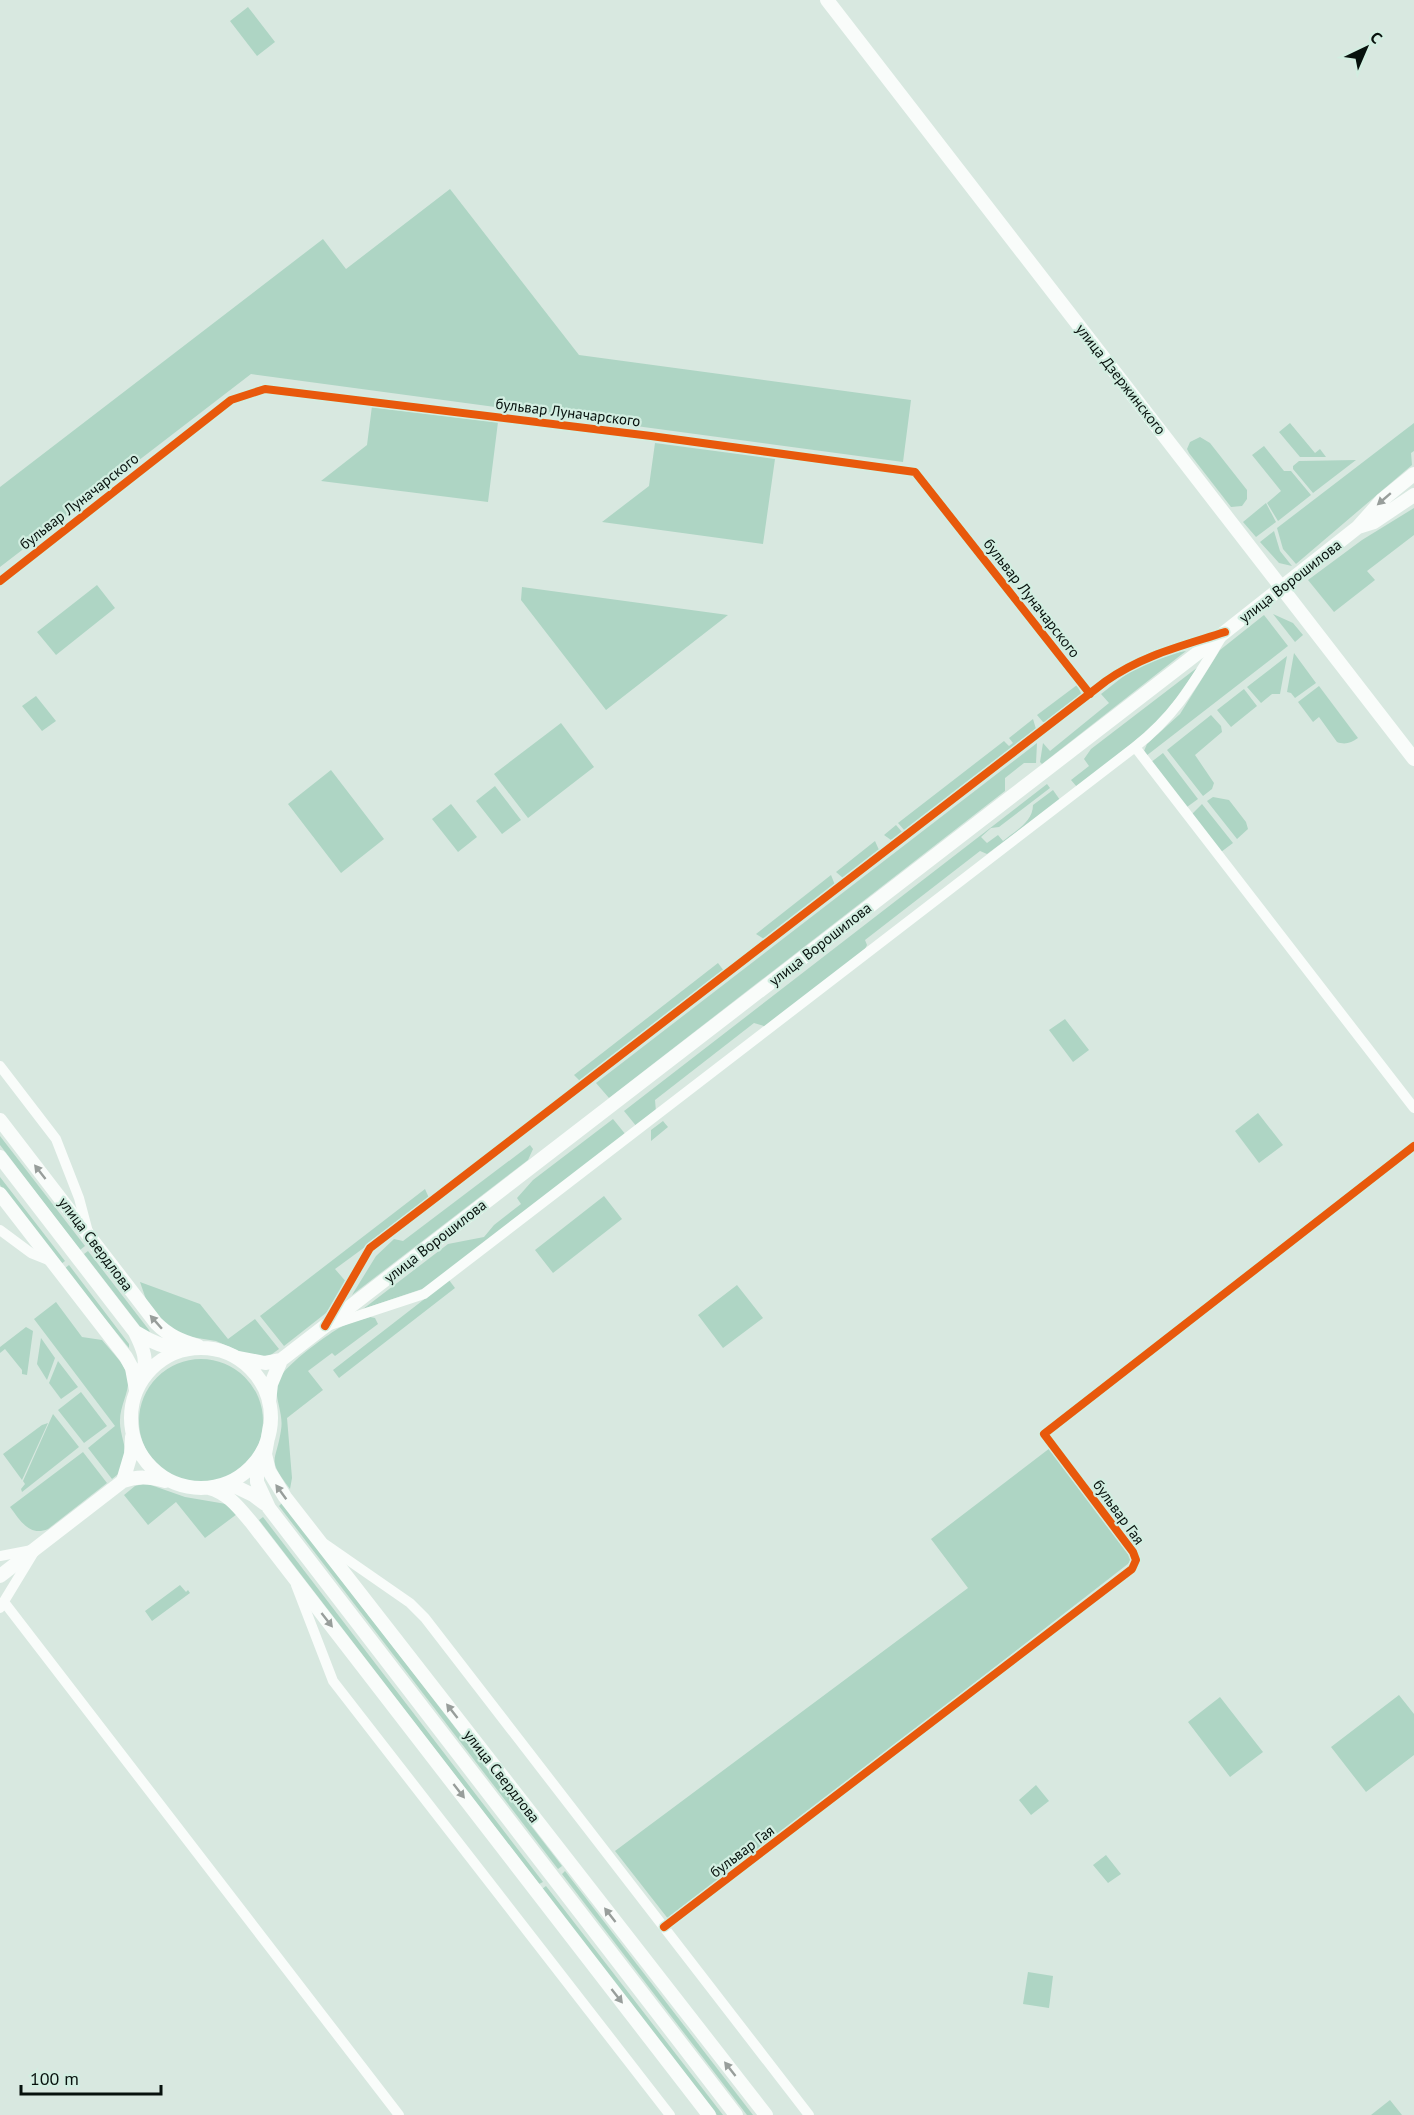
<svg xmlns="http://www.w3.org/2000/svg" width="1414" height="2115" viewBox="0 0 1414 2115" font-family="'PT Sans',sans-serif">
  <rect width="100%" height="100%" fill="#d8e8e0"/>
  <path fill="#aed5c4" d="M248,7L275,42L257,56L230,21Z
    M450,189L579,355L911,400L903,462L251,374L0,567V487L323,239L346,269Z
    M372,406L498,422L488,502L321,481L367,445Z
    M1290,423L1315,453L1320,449L1326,457H1300L1279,432Z
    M1414,423V451L1411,453L1412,465L1296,564L1283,549L1277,528Z
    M1200,437L1210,443L1247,490V499L1242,506L1231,507L1189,453L1187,449L1190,442Z
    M655,443L775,459L763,544L602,522L649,486Z
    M1264,446L1284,471H1291L1311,495L1278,521L1267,503L1281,491L1252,455Z
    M1356,460L1313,493L1293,469V466L1299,461Z
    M1266,503L1276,522L1256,537L1243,522Z
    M1414,508V535L1367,571L1375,580L1334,612L1308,580L1362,540Z
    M1274,531L1280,551L1292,566L1279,563L1260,542Z
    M97,585L115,608L56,655L37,632Z
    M522,587L728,615L606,710L521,600Z
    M1273,614L1293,623L1303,635L1295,642Z
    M1264,615L1288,646L1146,756L1144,751L1147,744L1180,714L1220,650Z
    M1186,651L1042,764L1040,762L1043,743L1050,751L1109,703L1101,694L1134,668L1174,653Z
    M1294,653L1316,683L1295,698L1291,693L1287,692Z
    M1287,656L1280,694H1272L1261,703L1247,687Z
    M1198,667L1160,721L1077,787L1071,780L1089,766L1084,759L1091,749Z
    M1077,685L1082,695L1047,722H1043L1037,715Z
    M1319,686L1358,738C1351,743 1345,745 1337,742L1319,717L1313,722L1298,702Z
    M1244,689L1257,706L1231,727L1217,710Z
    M36,696L56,721L42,731L22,706Z
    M1211,715L1221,726L1222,732L1195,755L1214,783L1212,789L1203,796L1167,750Z
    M1033,719L1036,729L905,831L898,823L1004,741L1009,746L1013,743L1009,738Z
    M561,723L594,767L528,818L494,774Z
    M1037,743L1036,763H1024L1005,778V791L609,1098L596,1083Z
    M1163,753L1198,799L1187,807L1150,763Z
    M331,770L384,839L341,873L288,804Z
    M1047,784L1050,788L999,827L991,828L981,837L987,843L998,835L1003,841C1015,831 1033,822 1033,805L1053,790L1060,800L987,854L980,851L865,940L867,945L865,949L767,1027L754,1023L655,1100L656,1112L637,1127L624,1111Z
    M495,786L521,820L502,834L476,801Z
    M1213,797L1229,800L1246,822L1248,829L1237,839L1207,801Z
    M451,804L477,837L458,852L432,819Z
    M1202,804L1233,843L1221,852L1192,814Z
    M896,825L903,833L891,840L884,835Z
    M875,841L879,850L843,878L836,872Z
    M831,875L835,885L764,939L756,934Z
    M718,963L724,971L581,1082L574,1075Z
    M1065,1019L1089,1050L1073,1062L1049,1030Z
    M1258,1113L1283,1145L1259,1163L1235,1131Z
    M613,1119L626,1135L425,1288L363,1309L448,1244L484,1237L494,1225L521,1204L517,1198L533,1180Z
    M663,1121L668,1127L651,1141V1130Z
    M0,1136L85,1246L80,1250L0,1145Z
    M530,1145L533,1149L528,1160L352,1295L376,1256L394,1239L403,1241Z
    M0,1177L65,1261L61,1264L0,1185Z
    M425,1189L429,1198L425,1203L335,1269L348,1284L326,1313L284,1346L260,1316Z
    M604,1196L622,1219L553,1273L535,1250Z
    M88,1251L149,1330L150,1333H145L84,1254Z
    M69,1265L129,1344V1348L64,1269Z
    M449,1280L455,1288L339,1378L333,1370Z
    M140,1282L200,1304L228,1339L255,1319L279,1349L268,1357L250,1356L216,1341L179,1335L149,1308Z
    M737,1285L763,1318L723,1348L698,1315Z
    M56,1302L82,1337L102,1340C110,1350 123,1362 127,1374C132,1388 120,1404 120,1420C119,1432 128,1453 127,1462C126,1470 118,1474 112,1479L88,1448L115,1426L34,1319Z
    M370,1317L375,1318L378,1324L335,1356L332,1353L308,1371L323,1390L287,1418L292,1478L290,1489C266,1457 276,1464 281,1430C284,1414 274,1398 277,1383C281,1368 324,1337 339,1328C348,1323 360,1320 370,1317Z
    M26,1327L33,1331L27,1375L22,1374V1370L5,1349L0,1353V1347Z
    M41,1338L55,1358L47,1380L37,1364Z
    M139 1421a62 62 0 1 1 124 0a62 62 0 1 1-124 0Z
    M58,1361L78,1387L61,1399L49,1383Z
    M81,1392L107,1426L84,1443L58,1410Z
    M53,1414L79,1447L22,1492L21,1489L25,1484L23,1481Z
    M48,1423L22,1480L3,1454L42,1425Z
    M1050,1448L1133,1560L669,1920L615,1851L968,1588L931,1539Z
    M83,1452L107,1483L48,1529C29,1537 20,1520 10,1507Z
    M143,1484H148L185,1497L226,1504L237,1514L205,1538L176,1502L148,1525L124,1495L135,1486Z
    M282,1503L562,1866L558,1869L279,1506Z
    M263,1517L543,1882L539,1884L259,1520Z
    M180,1585L186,1592L188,1590L190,1593L152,1621L145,1611Z
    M1399,1695L1414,1714V1755L1366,1792L1331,1747Z
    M1220,1697L1263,1752L1230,1777L1188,1722Z
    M1036,1785L1049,1801L1031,1815L1019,1800Z
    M1106,1855L1121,1874L1108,1883L1093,1865Z
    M565,1871L753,2115H747L562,1874Z
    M546,1886L723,2115H717L542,1889Z
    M1028,1972L1053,1976L1049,2008L1023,2004Z
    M1390,2100L1402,2115H1371Z"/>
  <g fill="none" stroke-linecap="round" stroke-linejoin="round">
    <path stroke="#f9fcfa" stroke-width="10" d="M0,581L231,400L265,389L651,436L915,472L1090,694
      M1135,747L1414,1108
      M0,1066L56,1139L79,1198L88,1232
      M0,1230L31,1253L51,1261
      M328,1321L370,1248L438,1196L1106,681C1141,656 1177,647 1219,634
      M330,1325L424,1294L1135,747C1177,714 1194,682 1221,638
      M325,1544L410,1603L425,1618L809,2115
      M0,1556L32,1550
      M296,1585L333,1681L670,2115
      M4,1602L399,2115
      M0,1608L34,1552
      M664,1927L1132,1569L1136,1560L1133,1552L1044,1434L1414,1146"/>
    <path stroke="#f9fcfa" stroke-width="14" d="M827,0L1414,759
      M1358,527L1374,522L1414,495
      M0,1120L156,1323C169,1336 181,1341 198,1346
      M0,1157L135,1332C143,1348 149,1361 141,1379
      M0,1194L126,1357L132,1368L136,1390
      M137,1333C151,1342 165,1348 183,1350
      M131 1418a70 70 0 1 1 140 0a70 70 0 1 1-140 0Z
      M239,1358L265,1363L281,1360
      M269,1402L271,1384L281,1360L1225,632L1358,527L1382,500L1414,474
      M270,1426L265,1454L269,1471L285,1497L766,2115
      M257,1460V1482L269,1508L736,2115
      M123,1481L131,1454L132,1437
      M228,1483L253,1495L265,1504
      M209,1488C228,1493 239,1508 251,1522L709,2115
      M0,1576L123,1481C138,1476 149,1477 165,1481"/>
    <g stroke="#d2eee1" stroke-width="11">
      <path id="cycleway" d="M0,581L231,400L265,389L651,436L915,472L1090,694
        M325,1326L370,1248L438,1196L1106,681C1143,655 1182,646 1225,632
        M664,1927L1132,1569L1136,1560L1133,1552L1044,1434L1414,1146"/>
    </g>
    <use href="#cycleway" stroke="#e8590c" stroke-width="8"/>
  </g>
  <defs><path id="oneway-solid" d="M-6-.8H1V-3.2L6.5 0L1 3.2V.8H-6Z" transform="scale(1.5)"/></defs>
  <g fill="#989e9b">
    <use href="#oneway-solid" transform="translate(1384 499) rotate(139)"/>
    <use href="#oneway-solid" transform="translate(40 1172) rotate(-128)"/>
    <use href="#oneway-solid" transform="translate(156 1322) rotate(-131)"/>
    <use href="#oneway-solid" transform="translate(281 1492) rotate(-126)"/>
    <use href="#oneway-solid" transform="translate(327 1620) rotate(52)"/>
    <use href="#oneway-solid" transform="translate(452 1711) rotate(-128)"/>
    <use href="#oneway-solid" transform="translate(459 1791) rotate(52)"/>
    <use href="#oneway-solid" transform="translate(610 1915) rotate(-128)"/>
    <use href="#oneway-solid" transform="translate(617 1996) rotate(52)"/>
    <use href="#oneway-solid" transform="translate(730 2069) rotate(-128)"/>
  </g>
  <g text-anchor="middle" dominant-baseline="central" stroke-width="4.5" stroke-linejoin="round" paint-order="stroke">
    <g font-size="15" fill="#07110d" stroke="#d2eee1">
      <text transform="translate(1121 379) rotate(52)">улица Дзержинского</text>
      <text transform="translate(568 412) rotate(7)">бульвар Луначарского</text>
      <text transform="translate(79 501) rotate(-38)">бульвар Луначарского</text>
      <text transform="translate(1290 581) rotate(-38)">улица Ворошилова</text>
      <text transform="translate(1032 598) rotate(52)">бульвар Луначарского</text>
      <text transform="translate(820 944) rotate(-38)">улица Ворошилова</text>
      <text transform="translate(435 1241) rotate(-38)">улица Ворошилова</text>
      <text transform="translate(96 1244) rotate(53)">улица Свердлова</text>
      <text transform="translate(1119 1512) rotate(54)">бульвар Гая</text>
      <text transform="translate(502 1776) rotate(52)">улица Свердлова</text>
      <text transform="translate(742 1851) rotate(-37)">бульвар Гая</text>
    </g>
  </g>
  <g transform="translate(1366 48) rotate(44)" stroke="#d2eee1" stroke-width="4.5" paint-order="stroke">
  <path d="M0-4.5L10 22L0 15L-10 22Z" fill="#07110d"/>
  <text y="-9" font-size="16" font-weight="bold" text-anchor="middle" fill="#07110d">С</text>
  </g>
  <path d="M21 2085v9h140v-9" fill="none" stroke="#07110d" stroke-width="3"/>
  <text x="30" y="2085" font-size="18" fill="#07110d" stroke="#d2eee1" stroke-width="4.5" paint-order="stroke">100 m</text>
</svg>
